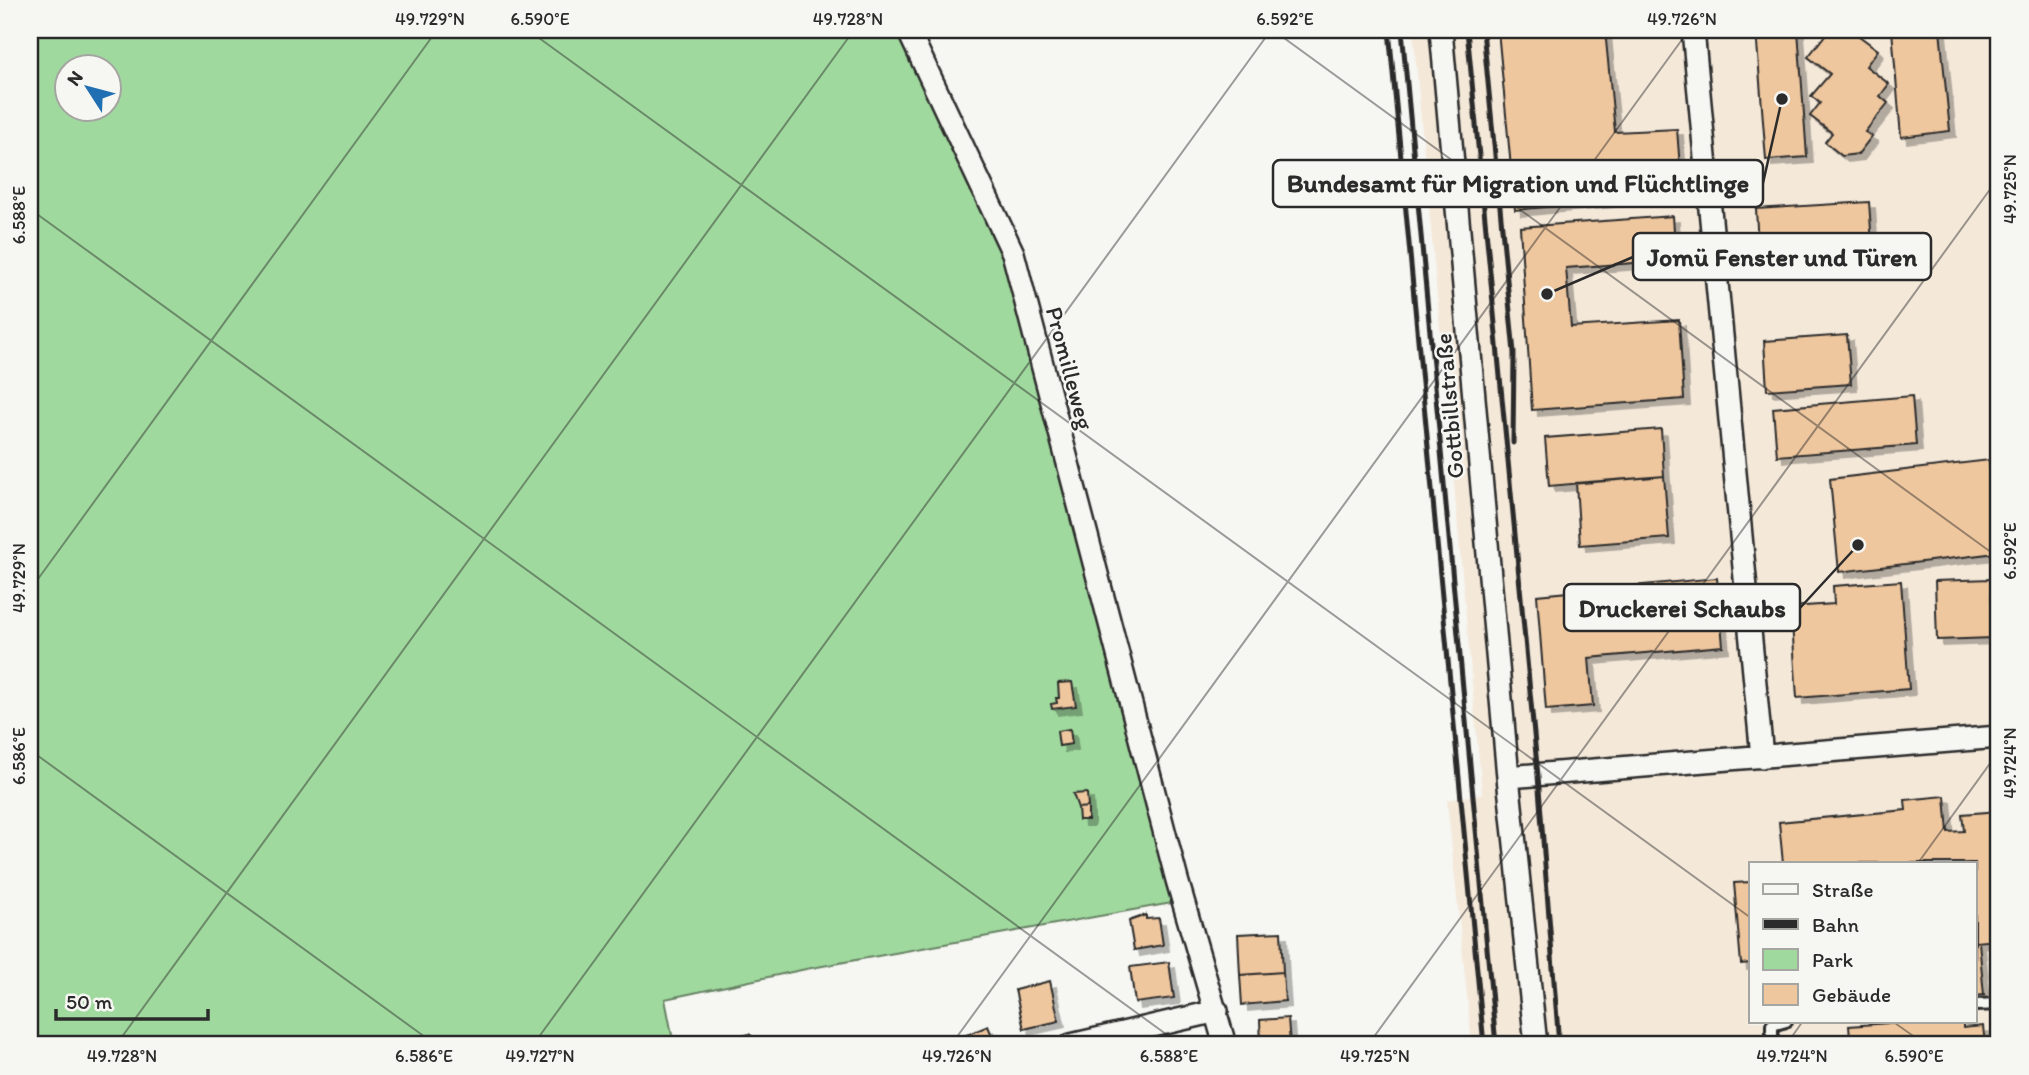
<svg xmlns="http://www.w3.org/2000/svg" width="2029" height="1075" viewBox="0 0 2029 1075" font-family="Itim,sans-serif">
  <defs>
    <filter id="shadow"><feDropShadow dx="6" dy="6" stdDeviation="0" flood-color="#0004"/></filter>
  </defs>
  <rect width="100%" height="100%" fill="#f6f6f2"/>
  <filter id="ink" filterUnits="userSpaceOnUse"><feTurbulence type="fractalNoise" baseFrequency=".0143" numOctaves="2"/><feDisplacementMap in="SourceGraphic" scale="14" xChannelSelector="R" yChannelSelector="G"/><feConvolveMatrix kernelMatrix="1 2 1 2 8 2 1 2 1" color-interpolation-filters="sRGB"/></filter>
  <g filter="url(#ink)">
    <path fill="#f4e8d9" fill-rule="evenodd" d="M1413,30H1999V1045H1472L1447,800L1482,794ZM1751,863H1975V1021H1751Z"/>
    <path fill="#a0d99e" stroke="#668264" stroke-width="2" fill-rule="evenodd" d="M30,30H899L1012,264L1172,903L806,969L665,999L674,1045H30ZM66,66H108V108H66Z"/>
    <path fill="#efc79f" stroke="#2b2b2b" stroke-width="2" filter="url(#shadow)" d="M1498,30H1605L1615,132L1677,129L1682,194L1515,210Z
      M1756,30H1798L1807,157L1766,160Z
      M1829,30H1851L1878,50L1866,66L1889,84L1880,96L1888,103L1865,132L1872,136L1858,154L1842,156L1825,142L1832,133L1810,116L1820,103L1811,96L1830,74L1808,57Z
      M1892,30H1940L1950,131L1901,137Z
      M1869,202L1873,258L1759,265L1756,209Z
      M1673,216L1676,260L1566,268L1571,327L1679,320L1684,399L1532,410L1520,227Z
      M1847,335L1851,384L1767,390L1764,341Z
      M1912,396L1916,445L1777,456L1773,408Z
      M1661,429L1664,476L1549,486L1545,438Z
      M1989,460L1996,553L1839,572L1830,479Z
      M1664,476L1669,538L1580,545L1576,483Z
      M1717,578L1723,646L1589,658L1593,706L1546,710L1537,595Z
      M1991,579L1993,638L1937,640L1935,581Z
      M1901,581L1909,689L1797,698L1791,607L1834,604L1833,586Z
      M1072,682L1076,706L1052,709L1051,704L1057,703L1056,698H1059L1058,683Z
      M1070,729L1072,744L1059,746L1057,731Z
      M1087,793L1088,807L1078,808L1073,794Z
      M1945,796L1948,832L1964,831L1962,814L1999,811V940L1975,942V863H1783L1779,822L1906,810L1905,800Z
      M1088,807V820H1079L1078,808Z
      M1751,882V963L1741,964L1734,883Z
      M1146,915V919L1159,918L1163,945L1134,950L1129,921Z
      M1281,932L1283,972L1240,975L1238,934Z
      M1975,942H1979L1984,995L1975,996Z
      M1169,962L1174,998L1135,1003L1130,967Z
      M1283,972L1285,1001L1242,1005L1240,975Z
      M1050,981L1059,1021L1024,1029L1015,990Z
      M1288,1018L1290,1045H1261L1260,1020Z
      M1916,1021H1963V1028L1983,1026L1985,1045H1781L1850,1037L1849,1026Z
      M988,1026L996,1045H948L947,1043Z
      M749,1034L756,1039V1045H739L742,1036Z"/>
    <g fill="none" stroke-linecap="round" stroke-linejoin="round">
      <g stroke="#2b2b2b" stroke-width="16">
        <path id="service" d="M1975,1005L1999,1004
          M1772,1045V1025L1786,1021"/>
      </g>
      <g stroke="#2b2b2b" stroke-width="26">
        <path id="minor" d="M908,30L1013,253L1177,880L1225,1045
          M1441,30L1508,777L1536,1045
          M1693,30L1762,757
          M1508,777L1999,737
          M1071,1045L1217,1011"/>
      </g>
      <use href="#service" stroke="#f6f6f2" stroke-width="10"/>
      <use href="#minor" stroke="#f6f6f2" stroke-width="21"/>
      <path stroke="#2b2b2b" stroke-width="5" d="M1389,30L1484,1045
        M1402,30L1496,1045
        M1467,30L1538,776L1559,1045
        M1483,30L1514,353L1513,443"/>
    </g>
  </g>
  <path fill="none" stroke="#2b2b2b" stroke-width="2" stroke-opacity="0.45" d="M528,30L1751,918M1273,30L1999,558M30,209L1181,1045M30,590L437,30M30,750L436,1045M1918,863L1999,751M1892,1021L1926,1045M116,1045L854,30M533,1045L1271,30M951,1045L1689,30M1368,1045L1999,177M1786,1045L1803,1021"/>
  <g text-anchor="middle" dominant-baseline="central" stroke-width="5" stroke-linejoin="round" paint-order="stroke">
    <g font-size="24" fill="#2b2b2b" stroke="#f6f6f2">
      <text transform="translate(1070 368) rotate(75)">Promilleweg</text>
      <text transform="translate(1449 406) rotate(-95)">Gottbillstraße</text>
    </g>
  </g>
  <path fill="none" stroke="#2b2b2b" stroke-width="2.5" d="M1782 99L1763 183M1547 294L1633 257M1858 545L1800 608"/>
  <g fill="#2b2b2b" stroke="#f6f6f2" stroke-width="2.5">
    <circle cx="1782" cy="99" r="7"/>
    <circle cx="1547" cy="294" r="7"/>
    <circle cx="1858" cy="545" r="7"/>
  </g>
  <g fill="#f6f6f2" stroke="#2b2b2b" stroke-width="2.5">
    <rect x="1273" y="160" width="490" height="47" rx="7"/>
    <rect x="1633" y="233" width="298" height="47" rx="7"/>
    <rect x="1564" y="584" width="236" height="47" rx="7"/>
  </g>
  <g font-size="26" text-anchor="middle" font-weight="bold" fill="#2b2b2b">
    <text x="1518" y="192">Bundesamt für Migration und Flüchtlinge</text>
    <text x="1782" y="266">Jomü Fenster und Türen</text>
    <text x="1682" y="617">Druckerei Schaubs</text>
  </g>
  <rect width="2029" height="1075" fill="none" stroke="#f6f6f2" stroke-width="77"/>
  <rect x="1749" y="862" width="228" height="161" fill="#f6f6f2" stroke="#a5a5a2" stroke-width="2"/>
  <rect x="1763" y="884" width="35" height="10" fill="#f6f6f2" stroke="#a5a5a2" stroke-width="2"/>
  <text x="1812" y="897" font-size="21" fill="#2b2b2b">Straße</text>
  <rect x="1763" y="919" width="35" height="10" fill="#2b2b2b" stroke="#a5a5a2" stroke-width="2"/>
  <text x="1812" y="932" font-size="21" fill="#2b2b2b">Bahn</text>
  <rect x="1763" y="949" width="35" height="21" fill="#a0d99e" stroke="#a5a5a2" stroke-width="2"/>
  <text x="1812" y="967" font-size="21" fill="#2b2b2b">Park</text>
  <rect x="1763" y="984" width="35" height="21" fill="#efc79f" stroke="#a5a5a2" stroke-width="2"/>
  <text x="1812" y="1002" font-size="21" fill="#2b2b2b">Gebäude</text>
  <g transform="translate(88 88) rotate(306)"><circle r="33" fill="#f6f6f2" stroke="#a5a5a2" stroke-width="2"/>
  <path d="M0-5L12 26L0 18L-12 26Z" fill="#1f6fb2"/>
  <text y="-10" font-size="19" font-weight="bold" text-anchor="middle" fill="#2b2b2b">N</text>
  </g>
  <path d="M56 1009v10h152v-10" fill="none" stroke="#2b2b2b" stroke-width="3.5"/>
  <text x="66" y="1009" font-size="21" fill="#2b2b2b" stroke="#f6f6f2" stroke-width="5" paint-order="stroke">50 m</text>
  <rect x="38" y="38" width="1952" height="998" fill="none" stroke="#2b2b2b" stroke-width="2.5"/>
  <g font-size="18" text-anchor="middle" fill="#2b2b2b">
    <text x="430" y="25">49.729°N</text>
    <text x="540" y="25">6.590°E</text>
    <text x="848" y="25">49.728°N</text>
    <text x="1285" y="25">6.592°E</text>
    <text x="1682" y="25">49.726°N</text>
    <text transform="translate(2010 189) rotate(-90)" y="6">49.725°N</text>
    <text transform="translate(19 215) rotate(-90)" y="6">6.588°E</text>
    <text transform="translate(2010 551) rotate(-90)" y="6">6.592°E</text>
    <text transform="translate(19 578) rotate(-90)" y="6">49.729°N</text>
    <text transform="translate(19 756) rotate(-90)" y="6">6.586°E</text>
    <text transform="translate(2010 763) rotate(-90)" y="6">49.724°N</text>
    <text x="122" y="1062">49.728°N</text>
    <text x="424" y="1062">6.586°E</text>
    <text x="540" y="1062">49.727°N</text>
    <text x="957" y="1062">49.726°N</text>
    <text x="1169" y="1062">6.588°E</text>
    <text x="1375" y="1062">49.725°N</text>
    <text x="1792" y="1062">49.724°N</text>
    <text x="1914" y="1062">6.590°E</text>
  </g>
</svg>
